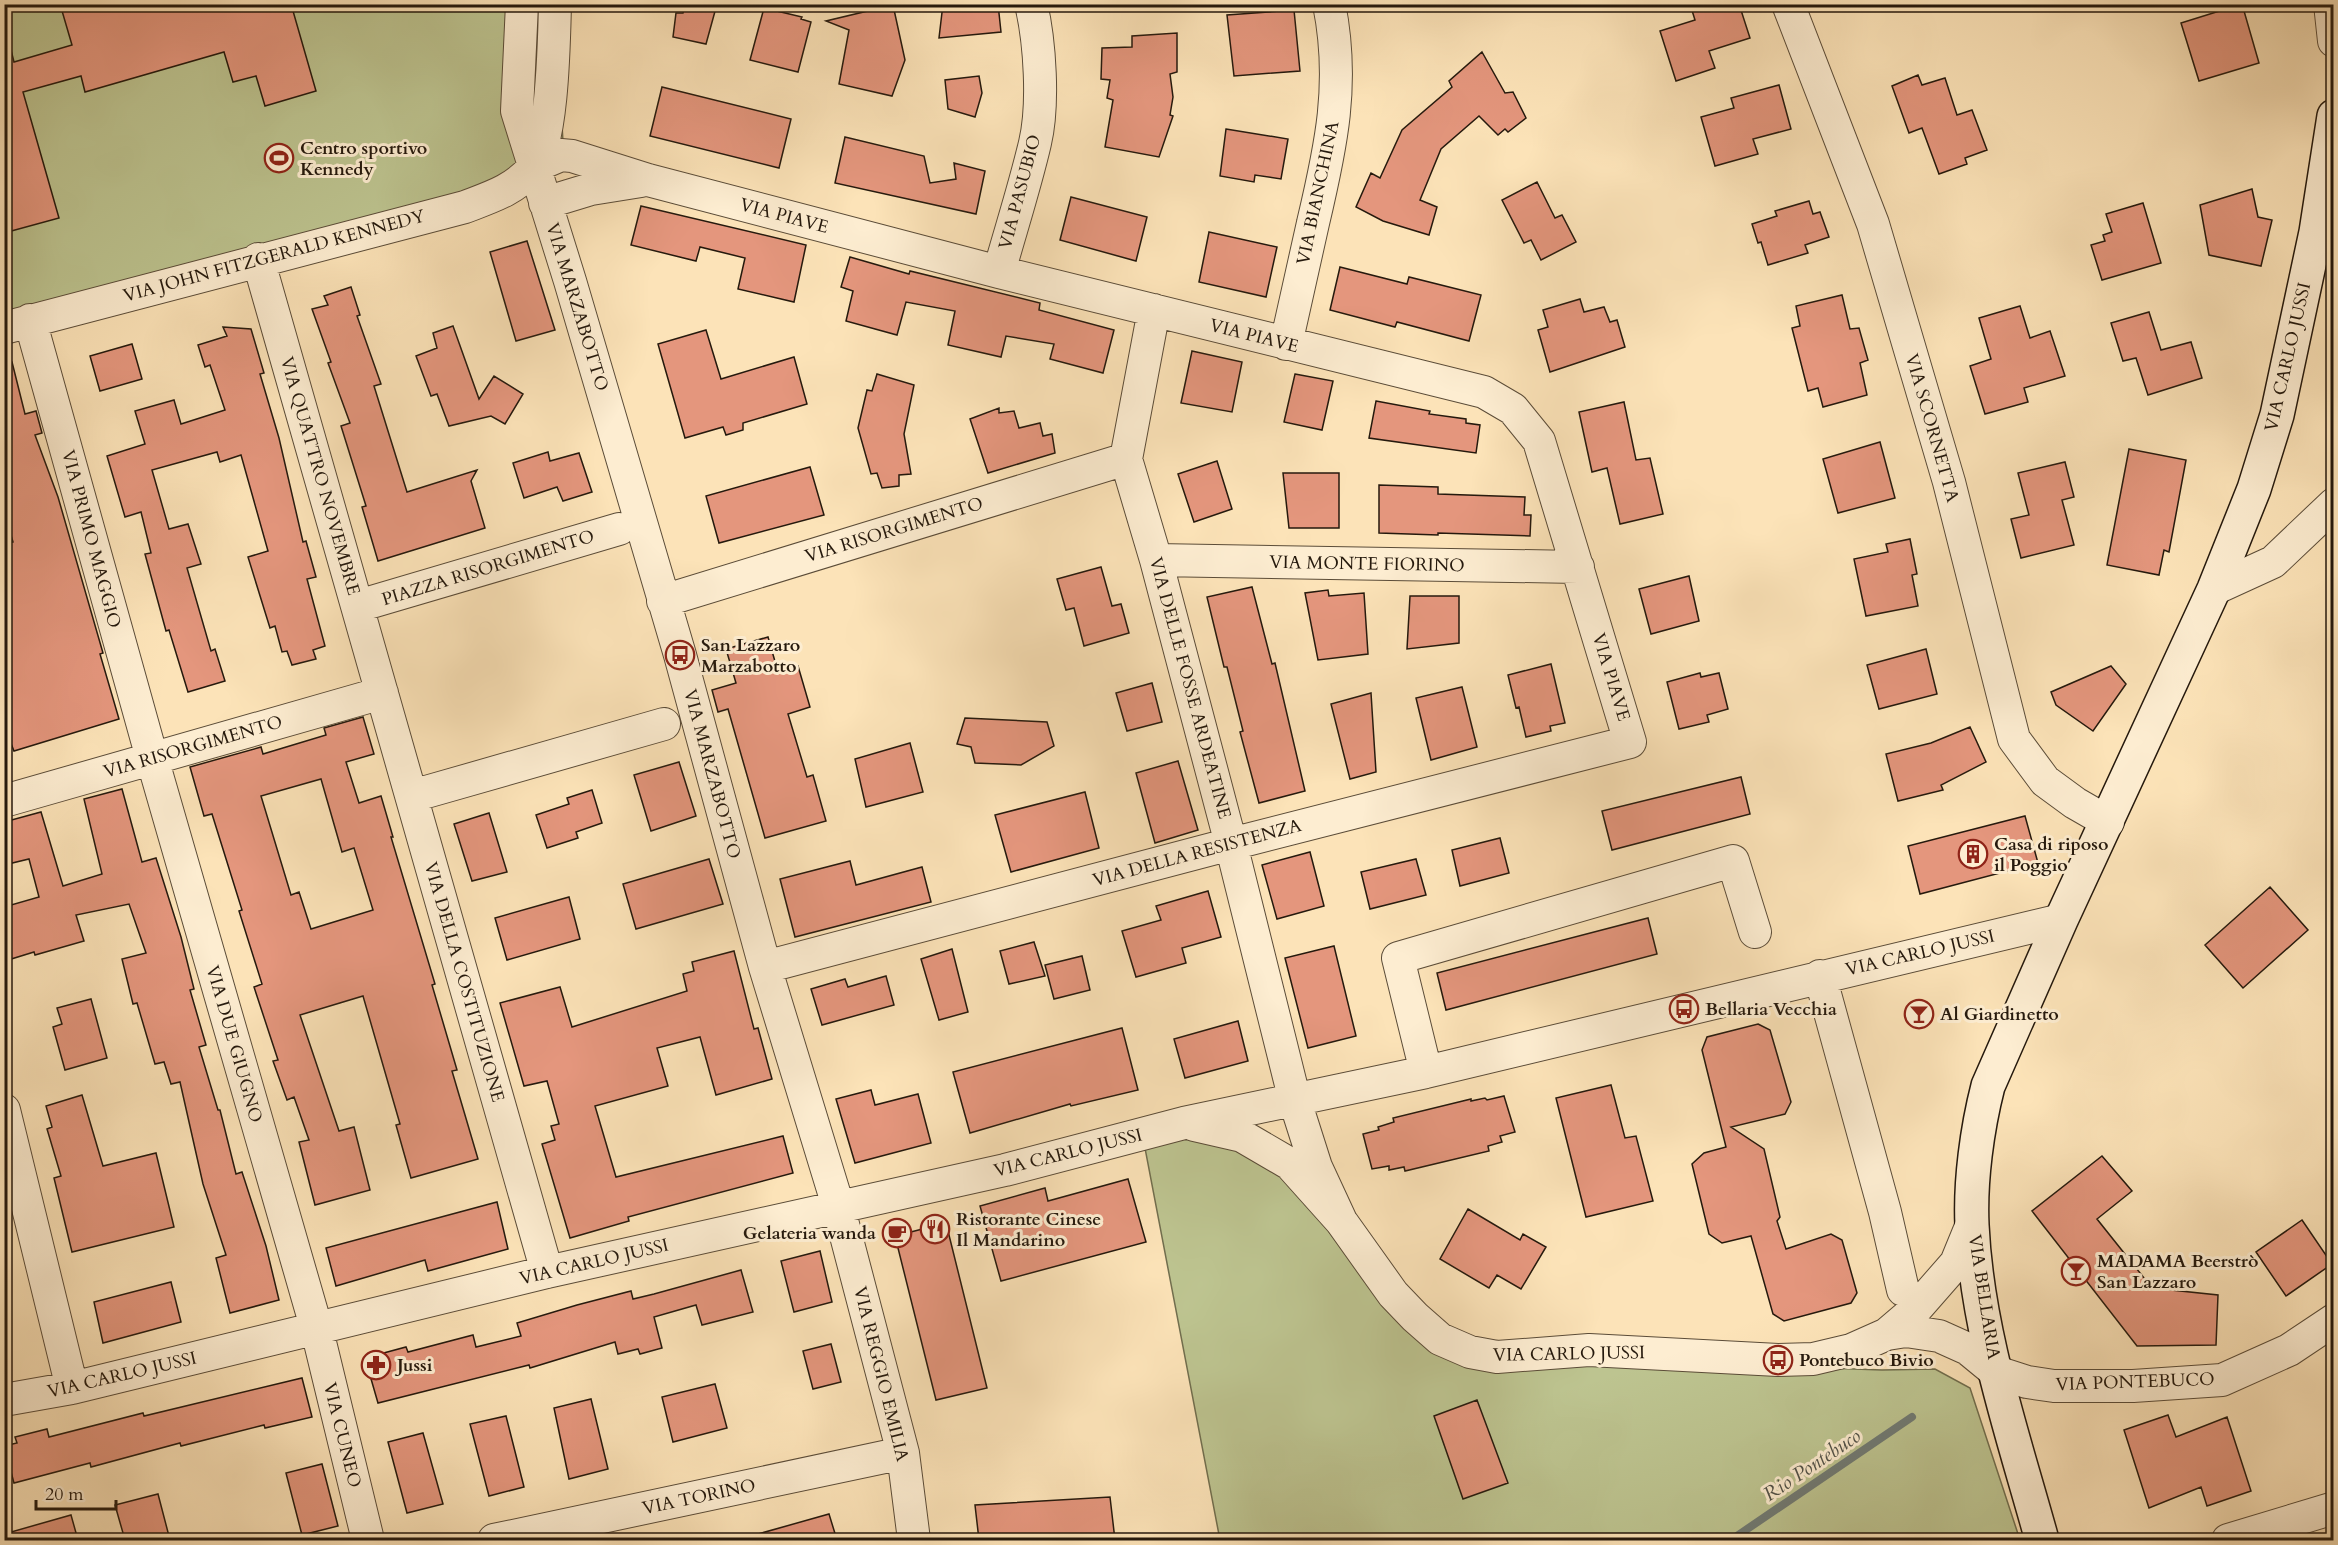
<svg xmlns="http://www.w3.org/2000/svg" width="2338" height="1545" viewBox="0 0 2338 1545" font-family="Cardo,serif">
  <rect width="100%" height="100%" fill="#fce3b8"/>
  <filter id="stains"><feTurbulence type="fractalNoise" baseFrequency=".00333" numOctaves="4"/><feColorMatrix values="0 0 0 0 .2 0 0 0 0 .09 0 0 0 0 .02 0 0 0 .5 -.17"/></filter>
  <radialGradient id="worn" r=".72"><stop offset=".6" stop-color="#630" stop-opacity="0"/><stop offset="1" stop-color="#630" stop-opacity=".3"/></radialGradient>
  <path fill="#bdc490" stroke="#716e4e" stroke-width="1.5" d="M5,5H555L563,142L545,174L5,329Z
    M1226,1134L1267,1159L1313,1210L1367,1283L1458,1355L1882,1370L1935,1369L1970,1388L2020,1540H1220L1144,1143Z"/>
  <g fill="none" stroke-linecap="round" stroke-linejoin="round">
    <path stroke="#717b74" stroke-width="8" d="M1731,1540L1912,1417"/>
  </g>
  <path fill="#e4967d" stroke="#25190d" stroke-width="1.5" fill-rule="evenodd" d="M60,4H291L316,91L265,106L256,76L233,82L224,52L85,92L81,76L23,92L59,218L4,233V51L11,50L14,62L72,45Z
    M685,4H717L706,44L673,37L676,13H683Z
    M943,4H998L1001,32L939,38Z
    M1690,4H1739L1750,38L1709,51L1715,68L1676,81L1660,31L1695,20Z
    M2242,4L2259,63L2199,81L2181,23Z
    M893,5L905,60L892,96L839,84L849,30L826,21Z
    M764,8L802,17L801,19L811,22L798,72L750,60Z
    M1294,10L1300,71L1234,76L1227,15Z
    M1177,33V72L1170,74L1173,97L1170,115L1173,116L1159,157L1105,147L1113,100L1107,98L1110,80L1101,79L1102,48L1132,47V36Z
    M1482,52L1505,93L1513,92L1526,118L1508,132L1505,129L1498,135L1479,116L1441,149L1420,200L1437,207L1429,235L1383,221L1356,207L1371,173L1380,178L1402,130L1452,87L1449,81Z
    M1918,75L1922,85L1945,78L1957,115L1972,110L1987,150L1965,158L1967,164L1939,174L1922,128L1909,133L1892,86Z
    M979,76L982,93L975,117L948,109L945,80Z
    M1779,85L1791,129L1753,139L1758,154L1715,166L1701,117L1734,108L1731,98Z
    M662,87L791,119L779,168L650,136Z
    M1226,129L1288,139L1281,179L1255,175L1254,182L1220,176Z
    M845,137L924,156L930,183L956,179L954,163L985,171L976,214L835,183Z
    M1537,182L1555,218L1562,215L1576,242L1541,260L1531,240L1524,243L1502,200Z
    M2252,189L2258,217L2272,220L2261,266L2209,255L2200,205Z
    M1071,197L1147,217L1136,261L1060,240Z
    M1809,201L1813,214L1820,212L1829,237L1805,245L1808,253L1768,265L1761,242L1758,243L1752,224L1777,216L1775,211Z
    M2143,203L2161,263L2102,280L2091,245L2105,241L2103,235L2112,232L2106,214Z
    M641,206L806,245L794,302L738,289L745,258L700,247L696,261L631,245Z
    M1209,232L1277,247L1266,297L1199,282Z
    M527,241L555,330L516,341L490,252Z
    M850,257L909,274L910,271L1040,303L1039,310L1114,330L1103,373L1050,359L1054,344L1006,336L1001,357L948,345L955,311L906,302L897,335L846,321L853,291L841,287Z
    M1340,267L1407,284L1409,277L1481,295L1469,341L1397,322L1395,327L1330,310Z
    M351,287L360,315L357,316L381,384L374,386L407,492L477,470L471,481L485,528L378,561L362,507L366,506L341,426L350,423L328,363L331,362L312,309L328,305L324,296Z
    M1842,295L1850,329L1859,328L1868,360L1860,363L1867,395L1823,407L1818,388L1808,391L1792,328L1800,326L1796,306Z
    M1580,299L1584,312L1604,307L1610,322L1617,320L1625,347L1550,372L1538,330L1548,327L1543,310Z
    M2020,306L2030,338L2050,331L2065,376L2024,388L2028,402L1985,414L1970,366L1991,359L1979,318Z
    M2149,312L2161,350L2191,342L2202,378L2148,395L2136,358L2123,361L2111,323Z
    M453,326L479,399L494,376L523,394L505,424L491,416L449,426L437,394L431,396L416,356L437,348L433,333Z
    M223,327L251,329L264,373L260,374L279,438L303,542L306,541L316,577L307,579L325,646L313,650L316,659L292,665L287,651L282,652L275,626L270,628L248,557L268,551L241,455L220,462L217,452L152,470L169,529L188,524L201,564L187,568L211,651L215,649L225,681L188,692L169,630L166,631L145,554L151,553L141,512L125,517L107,456L145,444L135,411L174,400L181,424L225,410L210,365L205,367L198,345L227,336Z
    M706,330L721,379L794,357L807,404L743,423V430L726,435L723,427L685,438L658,344Z
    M132,344L142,379L100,391L90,356Z
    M1192,351L1242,362L1232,412L1181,403Z
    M12,362L25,414L36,411L42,433L35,435L58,497L103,653L100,654L119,719L14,751L4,726V544L13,542L4,512V363Z
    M877,374L914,385L904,434L911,474L899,475V486L882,488L877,473L871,474L858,428L867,390L872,391Z
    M1295,374L1333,381L1322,430L1284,422Z
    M1376,401L1430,411L1429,414L1466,419V423L1480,425L1476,453L1369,438Z
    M1624,402L1636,460L1650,458L1663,514L1620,524L1607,468L1592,472L1579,412Z
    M999,408V413L1014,411L1019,428L1040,423L1043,436L1052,434L1055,453L988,473L970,419Z
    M1880,442L1895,498L1838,513L1823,459Z
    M2129,449L2186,460L2169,552L2164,550L2159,575L2107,565Z
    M548,452L550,461L579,453L592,492L563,501L557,487L524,498L513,463Z
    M1217,461L1232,509L1194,522L1178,474Z
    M2065,462L2074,497L2062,500L2074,545L2021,558L2011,519L2029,515L2018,473Z
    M810,467L824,515L719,543L706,496Z
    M1283,473H1339V528H1289Z
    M1379,485L1438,487V494L1525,497L1524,515H1531L1530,536L1438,533V535L1379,533Z
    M1910,539L1917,574L1912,575L1918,606L1866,616L1854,559L1888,552L1886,544Z
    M1101,567L1112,606L1121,604L1129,633L1084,646L1074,608L1066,610L1057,579Z
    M1689,576L1699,621L1651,634L1639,589Z
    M1252,587L1272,664L1275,663L1305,791L1259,803L1240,732L1243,731L1227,667H1224L1207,597Z
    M1328,590L1329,596L1364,593L1368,654L1318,660L1305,593Z
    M1410,596H1459V643L1407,649Z
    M768,637L778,672L798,666L810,707L788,714L807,777L813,775L826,821L765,838L728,709L718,712L712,690L736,683L726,649Z
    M1926,649L1937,694L1879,709L1867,665Z
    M1551,664L1565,723L1550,726L1551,731L1526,737L1519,707L1516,708L1508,675Z
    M2111,666L2126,684L2093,731L2056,705L2051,692Z
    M1700,673L1701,677L1719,673L1728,709L1707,715L1709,722L1679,729L1667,682Z
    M1152,683L1162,722L1127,731L1116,693Z
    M1462,687L1477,747L1431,760L1416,698Z
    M1371,693L1376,772L1350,779L1331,704Z
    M363,717L374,754L346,762L359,803L381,796L393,837H391L435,984L432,985L457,1070L452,1071L478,1159L411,1178L396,1125L400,1124L363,996L300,1015L339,1131L354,1127L370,1190L315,1205L299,1142L309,1140L294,1097L287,1100L273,1061L278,1060L254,987L262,984L239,911L242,910L212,814L204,816L190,767L261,747L263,754L326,735L324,728ZM321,779L342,852L354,848L373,910L311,929L299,892L291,895L261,796Z
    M965,718L1047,722L1054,746L1021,765L975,763L971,747L957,744Z
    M1970,727L1986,762L1941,785L1943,790L1898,801L1886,754L1931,743Z
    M910,743L923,792L866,807L855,759Z
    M1178,761L1198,830L1155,843L1136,773Z
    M679,762L696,816L651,831L634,775Z
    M1741,777L1750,814L1612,850L1602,811Z
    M122,789L142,862L156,858L181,937L194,989L190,990L206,1045L199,1047L218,1110H220L236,1174L242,1172L266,1246L279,1300L230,1313L216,1258L226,1255L203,1184L180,1082L171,1084L164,1062L155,1064L137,1003L133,1004L122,959L146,953L129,904L76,915L84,941L35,955L34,952L8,960L4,947V907L39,897L29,859L4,865V822L41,812L63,886L102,874L84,799Z
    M592,790L602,823L576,832L578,838L547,848L536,815L569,804L567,798Z
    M1085,792L1099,848L1011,872L995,815Z
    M489,813L507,872L472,881L454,824Z
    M2025,816L2038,863L1920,894L1908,846Z
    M1500,838L1509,873L1460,886L1452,850Z
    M1310,852L1324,906L1277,919L1262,865Z
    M709,859L723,904L636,929L623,884Z
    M1416,859L1426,895L1370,909L1361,872Z
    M850,861L856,885L922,867L931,902L795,937L780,879Z
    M2270,887L2308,930L2243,988L2205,945Z
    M1208,891L1221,937L1182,948L1186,963L1136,977L1122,931L1161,920L1156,906Z
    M569,897L580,939L507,960L495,918Z
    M1648,918L1657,954L1446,1010L1437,973Z
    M1034,942L1045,976L1009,984L1000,951Z
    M1334,946L1356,1036L1308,1048L1285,958Z
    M952,949L968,1012L939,1020L921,959Z
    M734,951L754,1029L758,1028L772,1079L716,1095L700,1037L657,1048L668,1086L595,1106L616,1177L783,1136L793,1173L628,1217L629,1221L570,1238L542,1144L555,1140L551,1126L559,1124L547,1081L524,1086L500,1003L560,987L572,1027L687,991L683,974L694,971L692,962Z
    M1082,956L1090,990L1054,999L1045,965Z
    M886,976L894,1005L822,1025L811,989L845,979L848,987Z
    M91,999L107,1058L65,1070L53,1027L62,1024L57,1008Z
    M1238,1021L1248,1061L1185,1078L1174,1039Z
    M1758,1024L1770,1030L1791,1102L1785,1114L1731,1127L1764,1149L1780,1217L1777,1221L1786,1249L1831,1234L1842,1240L1857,1293L1851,1303L1784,1321L1773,1314L1751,1236L1722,1243L1709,1234L1692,1164L1704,1153L1726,1147L1702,1050L1707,1037Z
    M1122,1028L1138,1090L1071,1106L1070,1104L970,1133L953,1072Z
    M1611,1085L1625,1138L1636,1136L1653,1201L1586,1217L1556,1098Z
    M871,1090L875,1105L918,1094L931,1143L855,1163L836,1099Z
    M82,1095L103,1166L156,1153L174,1227L72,1252L54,1178L61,1176L47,1129L52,1127L46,1106Z
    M1504,1096L1515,1132L1500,1136L1502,1142L1488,1146L1489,1151L1405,1171L1404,1167L1389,1170V1166L1372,1169L1363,1134L1379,1130L1378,1127L1394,1122L1393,1118L1471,1099V1101L1485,1098L1487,1100Z
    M2102,1156L2132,1191L2097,1219L2152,1288L2218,1295L2216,1345L2137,1346L2032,1211Z
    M1128,1179L1146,1242L1001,1281L980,1206L1045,1188L1048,1201Z
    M497,1202L508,1249L428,1271L425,1260L336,1286L326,1248Z
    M1468,1209L1520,1240L1523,1234L1546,1247L1521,1289L1497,1275L1489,1288L1440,1259Z
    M2302,1220L2332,1264L2286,1296L2256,1252Z
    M946,1223L987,1388L936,1400L895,1236Z
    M820,1251L832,1302L794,1312L781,1261Z
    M741,1270L753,1312L702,1325L696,1305L654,1317L662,1348L640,1354L638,1349L618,1354L615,1342L530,1368L529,1365L378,1403L365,1358L406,1347L408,1352L473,1335L476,1347L521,1336L517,1323L577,1305L631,1291L633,1299L654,1294Z
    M171,1282L181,1322L103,1343L94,1302Z
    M831,1344L841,1382L813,1389L803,1351Z
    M302,1378L312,1417L265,1428L264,1425L181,1446L180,1443L91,1467L90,1463L14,1483L4,1446L17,1443L15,1437L47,1429L49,1437L143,1413L144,1416Z
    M715,1384L727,1428L673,1442L662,1397Z
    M591,1399L608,1469L569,1479L554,1408Z
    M1477,1400L1508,1483L1463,1499L1434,1416Z
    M2168,1415L2176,1437L2227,1417L2251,1491L2207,1506L2201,1487L2149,1508L2124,1430Z
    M506,1416L524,1487L489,1496L470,1424Z
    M423,1433L443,1504L407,1513L388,1442Z
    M322,1464L338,1526L302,1535L286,1473Z
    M158,1494L170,1540H125L115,1505Z
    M1110,1497L1115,1540H979L975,1505Z
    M829,1514L837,1540H759L758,1534Z
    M71,1515L78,1540H4V1534Z"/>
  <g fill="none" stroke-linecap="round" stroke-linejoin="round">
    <g stroke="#5b4c38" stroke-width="34">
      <path id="street" d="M522,4L517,111L570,281L680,655L765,967L839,1209L903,1453L914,1540
        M1788,4L1873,224L1949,482L2014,739L2045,781L2075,803L2108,822
        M2330,4L2334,41
        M535,166L561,155L572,156L648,180L999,272L1484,392L1513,409L1539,441L1630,742L1231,844L765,967
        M545,203L591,189L641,181
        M258,259L547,1272
        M999,272C1011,229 1025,186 1035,143C1044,105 1040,42 1031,4
        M1154,310L1126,459L1156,560L1231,844L1295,1101L1316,1167L1341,1221
        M30,320L152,758L317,1330L368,1540
        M4,328L465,207C491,197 514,190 532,169C553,145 554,39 555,4
        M1286,344C1295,303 1304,263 1313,223C1331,147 1345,83 1329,4
        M1156,560L1578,567
        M2214,589L2273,562L2334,504
        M663,601L1126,459
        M358,606L619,529
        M412,796L664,724
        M4,801L382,693
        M1820,976L1885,1212L1903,1290
        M1426,1072L1398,958L1733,861L1755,932
        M4,1110L72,1388
        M1194,1125L1242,1136L1290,1164L1341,1221L1393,1294L1415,1317L1440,1339L1470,1352L1497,1357L1589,1350L1778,1360L1813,1359L1851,1350L1887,1334L1914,1311L1956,1263L1972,1224
        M1887,1334L1906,1331L1939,1336L1968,1349L1996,1372L2027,1382L2054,1386H2133L2222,1380L2289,1350L2334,1320
        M4,1400L72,1388L547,1272L1005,1170L1184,1123L1426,1072L2061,920
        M494,1540L903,1453
        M2228,1540L2334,1508"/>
    </g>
    <g stroke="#25190d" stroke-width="36">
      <path id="secondary" d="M2042,1540C2014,1438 1977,1333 1972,1225C1970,1181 1977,1129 1988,1086L2061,920L2214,589L2254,489L2277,415L2316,232L2334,116"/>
    </g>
    <use href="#street" stroke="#fdedd1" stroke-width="32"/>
    <use href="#secondary" stroke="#fdedd1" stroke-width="33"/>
  </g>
  <defs>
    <g id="stadium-ring" transform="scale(1.5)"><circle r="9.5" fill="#fdedd1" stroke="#8f2418" stroke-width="1.5"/><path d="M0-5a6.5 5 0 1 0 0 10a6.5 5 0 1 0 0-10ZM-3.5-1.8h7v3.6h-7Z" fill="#8f2418"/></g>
    <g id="bus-ring" transform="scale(1.5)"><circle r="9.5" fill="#fdedd1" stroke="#8f2418" stroke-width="1.5"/><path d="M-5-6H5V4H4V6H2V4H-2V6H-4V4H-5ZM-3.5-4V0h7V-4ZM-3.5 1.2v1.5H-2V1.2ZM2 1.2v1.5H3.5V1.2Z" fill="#8f2418"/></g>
    <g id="building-ring" transform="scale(1.5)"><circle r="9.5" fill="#fdedd1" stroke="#8f2418" stroke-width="1.5"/><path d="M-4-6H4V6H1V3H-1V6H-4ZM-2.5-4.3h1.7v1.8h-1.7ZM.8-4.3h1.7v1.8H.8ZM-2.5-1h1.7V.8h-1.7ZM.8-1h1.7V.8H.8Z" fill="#8f2418"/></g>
    <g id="bar-ring" transform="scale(1.5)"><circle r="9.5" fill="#fdedd1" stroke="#8f2418" stroke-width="1.5"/><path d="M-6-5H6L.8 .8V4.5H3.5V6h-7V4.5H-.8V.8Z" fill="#8f2418"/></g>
    <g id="restaurant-ring" transform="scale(1.5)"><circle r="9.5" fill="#fdedd1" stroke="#8f2418" stroke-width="1.5"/><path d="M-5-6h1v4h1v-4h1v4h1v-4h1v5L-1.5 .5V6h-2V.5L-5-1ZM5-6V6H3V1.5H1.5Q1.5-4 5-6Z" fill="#8f2418"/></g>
    <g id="cafe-ring" transform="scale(1.5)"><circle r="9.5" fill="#fdedd1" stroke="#8f2418" stroke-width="1.5"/><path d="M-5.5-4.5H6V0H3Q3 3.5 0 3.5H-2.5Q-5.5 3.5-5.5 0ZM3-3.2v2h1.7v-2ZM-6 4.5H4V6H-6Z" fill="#8f2418"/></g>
    <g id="pharmacy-ring" transform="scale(1.5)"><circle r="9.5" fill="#fdedd1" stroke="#8f2418" stroke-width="1.5"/><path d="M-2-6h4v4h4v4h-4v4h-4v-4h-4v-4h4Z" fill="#8f2418"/></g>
  </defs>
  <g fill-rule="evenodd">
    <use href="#stadium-ring" x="279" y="158"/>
    <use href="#bus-ring" x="680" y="655"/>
    <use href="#building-ring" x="1973" y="854"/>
    <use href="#bus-ring" x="1684" y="1009"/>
    <use href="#bar-ring" x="1919" y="1014"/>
    <use href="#restaurant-ring" x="935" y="1229"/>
    <use href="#cafe-ring" x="897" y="1233"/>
    <use href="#bar-ring" x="2076" y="1271"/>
    <use href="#bus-ring" x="1778" y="1360"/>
    <use href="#pharmacy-ring" x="376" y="1365"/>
  </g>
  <g text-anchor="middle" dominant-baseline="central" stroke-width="6" stroke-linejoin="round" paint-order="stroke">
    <g font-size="18" font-weight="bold" fill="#25190d" stroke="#fdedd1" text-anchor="start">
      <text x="300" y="148">Centro sportivo<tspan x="300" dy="21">Kennedy</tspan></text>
      <text x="701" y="645">San Lazzaro<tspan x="701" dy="21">Marzabotto</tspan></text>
      <text x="1994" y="844">Casa di riposo<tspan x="1994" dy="21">il Poggio</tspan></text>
      <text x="1705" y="1009">Bellaria Vecchia</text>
      <text x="1940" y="1014">Al Giardinetto</text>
      <text x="956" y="1219">Ristorante Cinese<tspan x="956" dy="21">Il Mandarino</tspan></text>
      <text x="876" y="1233" text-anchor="end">Gelateria wanda</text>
      <text x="2097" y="1261">MADAMA Beerstrò<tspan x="2097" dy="21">San Lazzaro</tspan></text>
      <text x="1799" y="1360">Pontebuco Bivio</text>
      <text x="397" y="1365">Jussi</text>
    </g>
    <g font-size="18" fill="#25190d" stroke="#fdedd1">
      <text transform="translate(1020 192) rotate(-75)">VIA PASUBIO</text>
      <text transform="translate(1318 193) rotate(-78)">VIA BIANCHINA</text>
      <text transform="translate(784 216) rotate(15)">VIA PIAVE</text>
      <text transform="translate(274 256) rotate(-15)">VIA JOHN FITZGERALD KENNEDY</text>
      <text transform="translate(577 307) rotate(73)">VIA MARZABOTTO</text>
      <text transform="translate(1254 336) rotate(14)">VIA PIAVE</text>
      <text transform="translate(2288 357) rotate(-77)">VIA CARLO JUSSI</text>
      <text transform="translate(1932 428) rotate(74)">VIA SCORNETTA</text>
      <text transform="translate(320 476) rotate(74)">VIA QUATTRO NOVEMBRE</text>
      <text transform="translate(894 530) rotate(-17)">VIA RISORGIMENTO</text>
      <text transform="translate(91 539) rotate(75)">VIA PRIMO MAGGIO</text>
      <text transform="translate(1367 564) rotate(1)">VIA MONTE FIORINO</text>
      <text transform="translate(488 568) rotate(-17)">PIAZZA RISORGIMENTO</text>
      <text transform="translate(1611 677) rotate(73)">VIA PIAVE</text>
      <text transform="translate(1190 688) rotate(75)">VIA DELLE FOSSE ARDEATINE</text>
      <text transform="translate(193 747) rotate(-16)">VIA RISORGIMENTO</text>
      <text transform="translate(712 774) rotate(75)">VIA MARZABOTTO</text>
      <text transform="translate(1197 853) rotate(-15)">VIA DELLA RESISTENZA</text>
      <text transform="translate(1920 953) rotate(-13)">VIA CARLO JUSSI</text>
      <text transform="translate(464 982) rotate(74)">VIA DELLA COSTITUZIONE</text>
      <text transform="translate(234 1044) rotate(74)">VIA DUE GIUGNO</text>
      <text transform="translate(1068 1153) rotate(-14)">VIA CARLO JUSSI</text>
      <text transform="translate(594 1262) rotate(-13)">VIA CARLO JUSSI</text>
      <text transform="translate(1984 1297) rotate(81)">VIA BELLARIA</text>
      <text transform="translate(1569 1354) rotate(-1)">VIA CARLO JUSSI</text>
      <text transform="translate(881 1374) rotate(76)">VIA REGGIO EMILIA</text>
      <text transform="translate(122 1375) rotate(-13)">VIA CARLO JUSSI</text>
      <text transform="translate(2135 1382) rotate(-2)">VIA PONTEBUCO</text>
      <text transform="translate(342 1435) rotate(76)">VIA CUNEO</text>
      <text transform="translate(699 1497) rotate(-12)">VIA TORINO</text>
    </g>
    <g font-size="20" font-style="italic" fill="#515249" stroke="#fdedd1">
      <text transform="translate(1812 1465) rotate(-34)">Rio Pontebuco</text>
    </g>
  </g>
  <rect width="2338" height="1545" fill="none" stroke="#fce3b8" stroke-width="24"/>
  <rect x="6" y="6" width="2326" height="1533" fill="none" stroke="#25190d" stroke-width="3"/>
  <rect x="12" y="12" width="2314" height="1521" fill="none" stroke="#25190d" stroke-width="1.5"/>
  <path d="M36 1500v9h80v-9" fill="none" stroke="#25190d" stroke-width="3"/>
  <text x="45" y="1500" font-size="18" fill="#25190d" stroke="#fdedd1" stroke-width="4.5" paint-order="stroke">20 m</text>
  <rect width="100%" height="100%" filter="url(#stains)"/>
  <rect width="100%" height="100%" fill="url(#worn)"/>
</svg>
